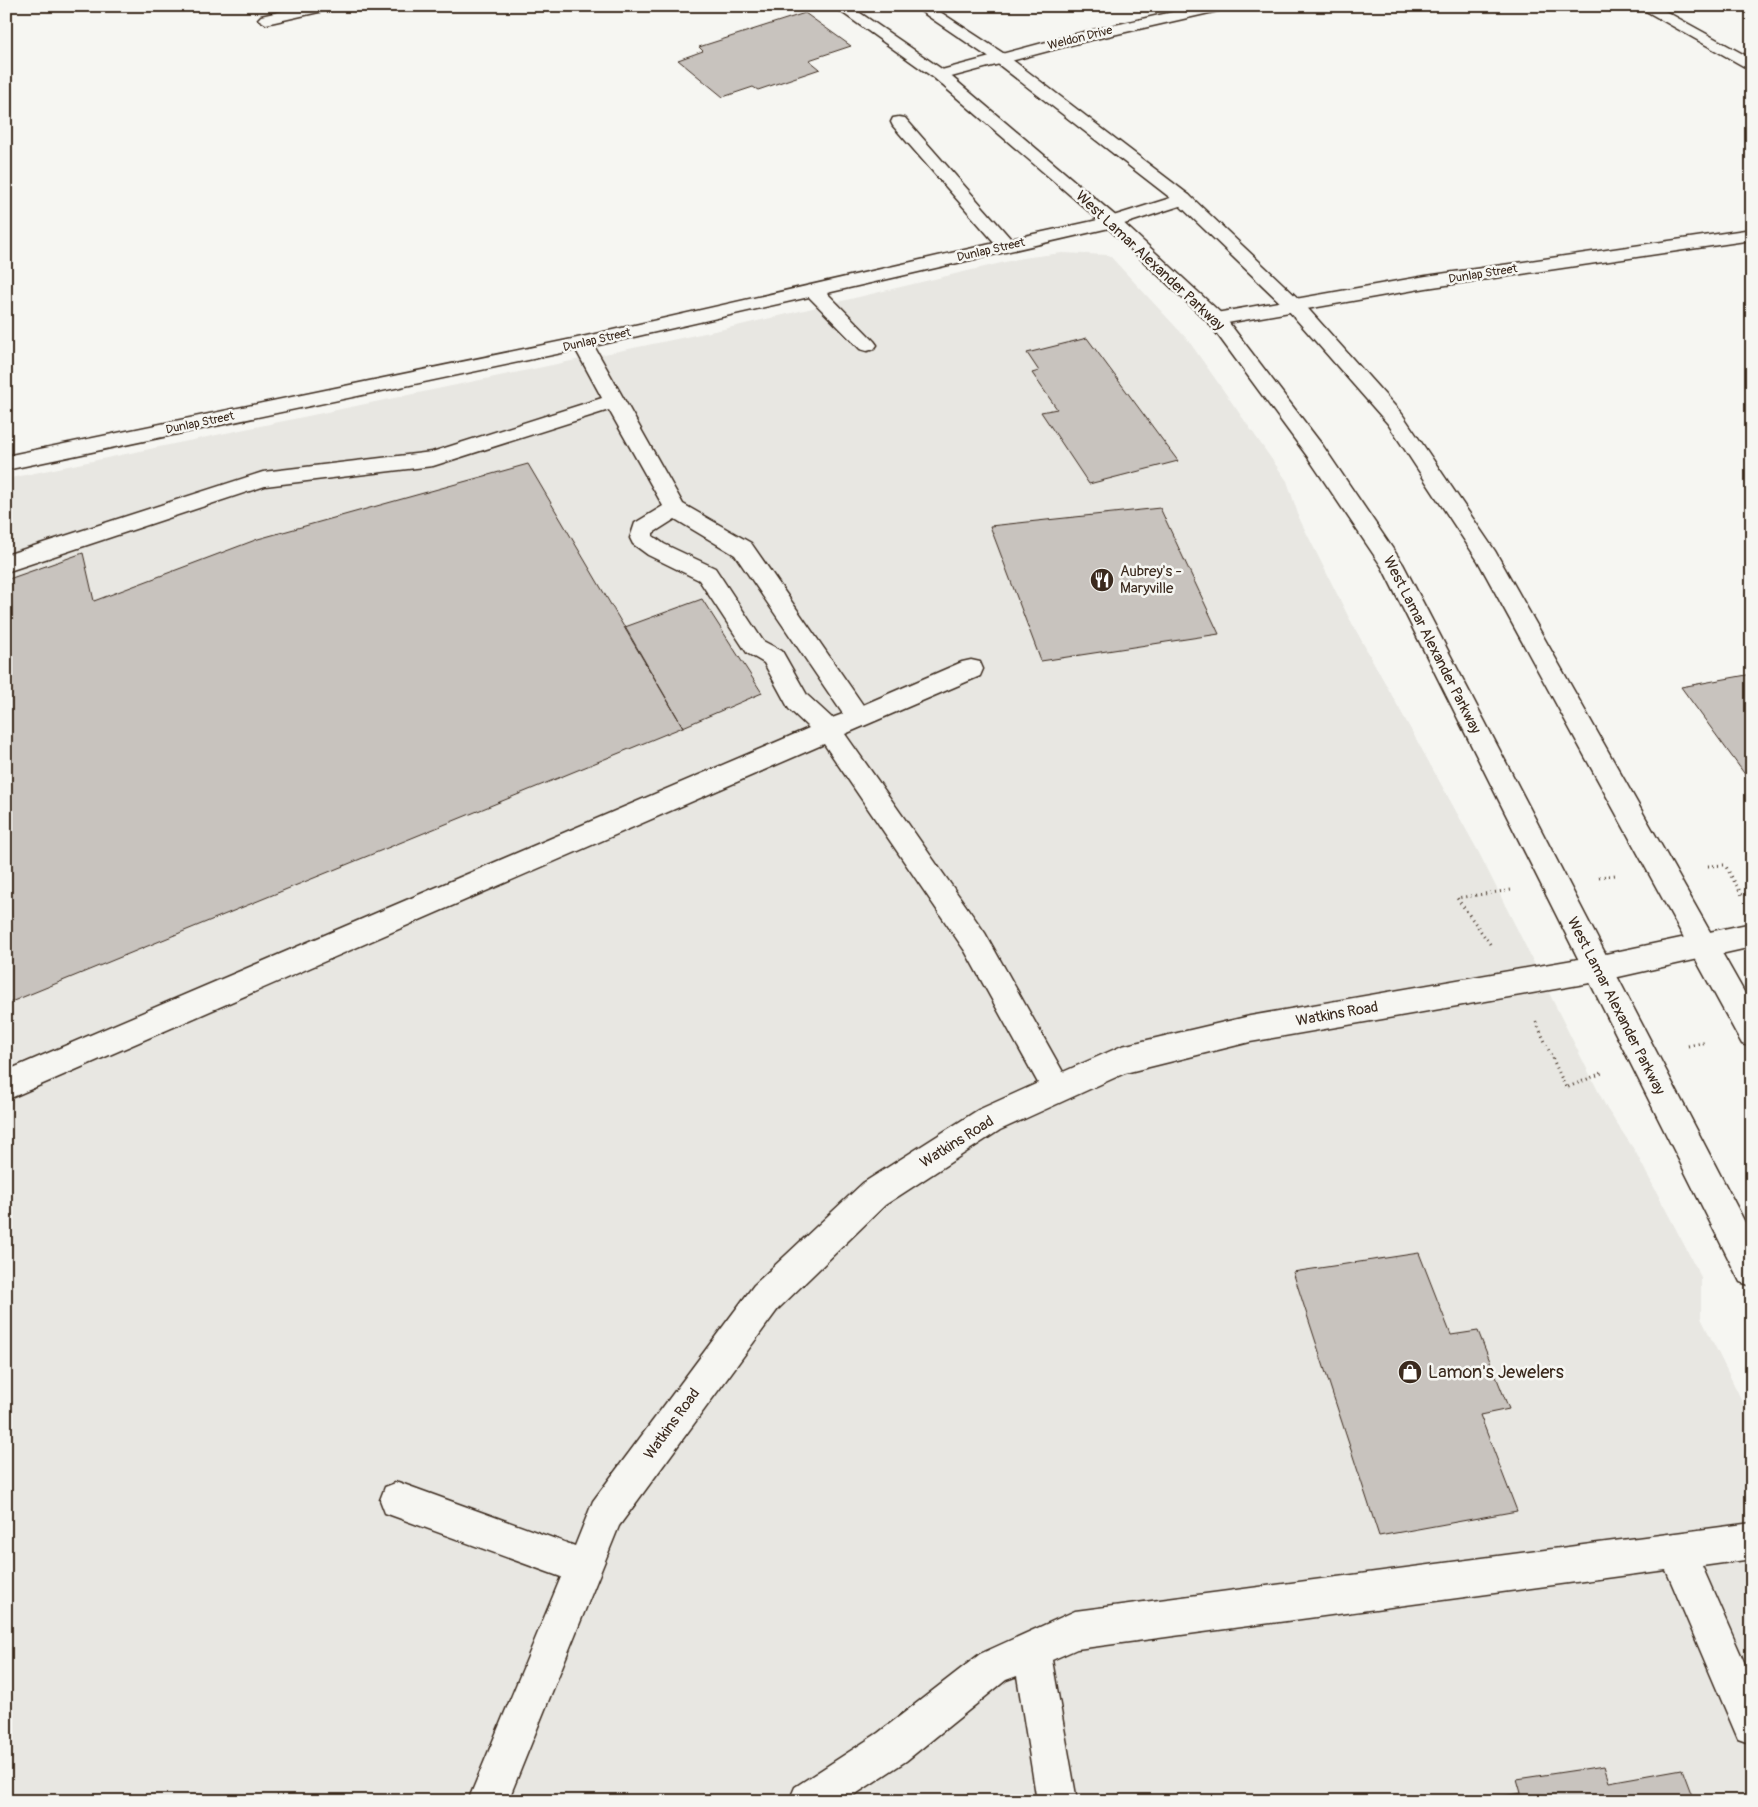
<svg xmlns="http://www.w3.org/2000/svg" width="1758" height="1807" viewBox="0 0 1758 1807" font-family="Pangolin,sans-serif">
  <rect width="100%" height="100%" fill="#f6f6f2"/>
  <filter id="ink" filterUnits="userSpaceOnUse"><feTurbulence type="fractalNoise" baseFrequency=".02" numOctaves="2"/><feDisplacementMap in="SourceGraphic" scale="10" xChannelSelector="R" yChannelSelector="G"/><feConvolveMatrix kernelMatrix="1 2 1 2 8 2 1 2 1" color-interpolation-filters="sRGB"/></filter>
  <g filter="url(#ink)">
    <path fill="#e8e7e2" d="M1062,253L1109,255L1188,340L1287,481L1300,520L1348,616L1478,851L1607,1109L1635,1151L1701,1277V1318L1752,1421V1801H6V479L724,329L1022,258Z"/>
    <path fill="#c8c3be" stroke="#3b2a1e" d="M805,13L851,46L809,60L820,69L758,90L753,87L723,97L678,60L703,51L699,47Z
      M1087,338L1178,461L1089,484L1041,412L1057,409L1032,373L1039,371L1027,353Z
      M528,464L683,727L6,1004V580L83,553L94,601L258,539Z
      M1160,508L1219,634L1041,661L990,526Z
      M702,599L762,693L683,727L625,627Z
      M1752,674V784L1681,687Z
      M1419,1253L1451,1335L1478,1331L1509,1409L1480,1415L1517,1511L1379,1536L1293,1272Z
      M1604,1766L1609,1782L1682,1769L1694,1801H1473L1521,1793L1517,1779Z"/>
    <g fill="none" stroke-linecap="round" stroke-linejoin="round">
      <g stroke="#3b2a1e" stroke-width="3">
        <path id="minor" d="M304,6H334L332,9L266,24L258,19L261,16Z
          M1199,6H1229L1227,9L1082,42L940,80L932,75L934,72L1080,33Z
          M1637,6H1656L1752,59V71Z
          M899,117L905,118L1011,239L1107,218L1183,194L1189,195L1192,199L1189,203L1118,226L827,293L874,341L877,345L874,349L867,351L860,349L809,297L594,346L683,504L751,543L863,705L962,662L971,660L980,662L983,669L980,676L845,734L985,933L1063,1072L1122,1046L1250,1016L1596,956L1752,923V947L1596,982L1250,1042L1125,1073L1000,1130L885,1205L778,1309L619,1526L508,1801H468L561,1577L385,1513L380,1500L385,1487L398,1482L575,1546L593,1501L754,1285L863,1183L978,1110L1038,1083L965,951L824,744L6,1100V1071L809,728L789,709L764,663L747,653L699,580L648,555L633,544L630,538L635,523L663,506L609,410L433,466L265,486L6,572V555L263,472L432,452L602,398L576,350L6,470V456L582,337L995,243L893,126L891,122L893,118ZM675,519L735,555L843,714L832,718L807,695L782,651L763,641L715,568L664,544L653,536V533Z
          M1752,229V240L1426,288L1216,325L1209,323L1206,319L1209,315L1216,313L1426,276Z
          M1752,1523V1559L1702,1566L1752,1680V1744L1738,1739L1666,1570L1077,1649L1052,1660L1077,1801H1037L1017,1676L1006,1680L906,1761L845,1801H789L795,1787L878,1733L980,1654L1075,1611Z"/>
      </g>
      <g stroke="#3b2a1e" stroke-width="3">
        <path id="highway" d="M833,6H850L946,72L1118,218L1223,315L1323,446L1403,564L1752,1236V1286L1740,1282L1382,567L1307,456L1209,323L1106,226L934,78Z
          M913,6H931L1006,55L1189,195L1302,302L1402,414L1495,551L1752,1006V1047L1742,1044L1478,561L1388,424L1288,310L1177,203L994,61Z"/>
      </g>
      <path stroke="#3b2a1e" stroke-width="3" stroke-dasharray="1 4" stroke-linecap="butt" d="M1708,866L1725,865L1742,895
        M1599,877L1615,875
        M1490,944L1457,898L1511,890
        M1536,1022L1566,1088L1602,1073
        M1688,1046L1707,1042"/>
      <use href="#minor" fill="#f6f6f2" fill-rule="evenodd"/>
      <use href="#highway" fill="#f6f6f2" fill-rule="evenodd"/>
    </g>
  </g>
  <defs>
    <g id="restaurant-disc" transform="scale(1.25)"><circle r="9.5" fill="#3b2a1e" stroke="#f6f6f2"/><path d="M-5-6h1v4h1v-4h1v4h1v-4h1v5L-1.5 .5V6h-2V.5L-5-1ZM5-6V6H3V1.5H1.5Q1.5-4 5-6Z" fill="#fff"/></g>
    <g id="shop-disc" transform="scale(1.25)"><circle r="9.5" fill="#3b2a1e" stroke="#f6f6f2"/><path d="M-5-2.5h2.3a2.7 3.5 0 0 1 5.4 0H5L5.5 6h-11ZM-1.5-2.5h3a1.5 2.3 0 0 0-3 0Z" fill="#fff"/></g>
  </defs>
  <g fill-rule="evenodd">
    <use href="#restaurant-disc" x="1102" y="580"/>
    <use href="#shop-disc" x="1410" y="1372"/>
  </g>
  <g text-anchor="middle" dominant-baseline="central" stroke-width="5" stroke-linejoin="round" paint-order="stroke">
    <g font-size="12" fill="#3b2a1e" stroke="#f6f6f2">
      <text transform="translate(1080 38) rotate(-14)">Weldon Drive</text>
      <text transform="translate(991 250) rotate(-13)">Dunlap Street</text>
      <text transform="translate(1483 274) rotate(-9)">Dunlap Street</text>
      <text transform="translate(597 340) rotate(-13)">Dunlap Street</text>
      <text transform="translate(200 423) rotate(-12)">Dunlap Street</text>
    </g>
    <g font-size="15" fill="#3b2a1e" stroke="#f6f6f2">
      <text transform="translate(1150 261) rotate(43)">West Lamar Alexander Parkway</text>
      <text transform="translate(1432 645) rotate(63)">West Lamar Alexander Parkway</text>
      <text transform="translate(1616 1006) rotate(63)">West Lamar Alexander Parkway</text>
      <text transform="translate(1337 1014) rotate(-10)">Watkins Road</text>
      <text transform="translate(957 1142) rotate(-32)">Watkins Road</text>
      <text transform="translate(672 1424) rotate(-54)">Watkins Road</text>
    </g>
    <g font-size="15" fill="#3b2a1e" stroke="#f6f6f2" text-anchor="start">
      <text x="1120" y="571">Aubrey's -<tspan x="1120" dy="17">Maryville</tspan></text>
    </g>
    <g font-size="18" fill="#3b2a1e" stroke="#f6f6f2" text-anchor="start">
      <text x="1428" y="1372">Lamon's Jewelers</text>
    </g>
  </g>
  <rect width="1758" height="1807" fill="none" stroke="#f6f6f2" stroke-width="25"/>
  <rect x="12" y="12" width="1733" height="1782" fill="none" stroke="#3b2a1e" stroke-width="2" filter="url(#ink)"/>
</svg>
